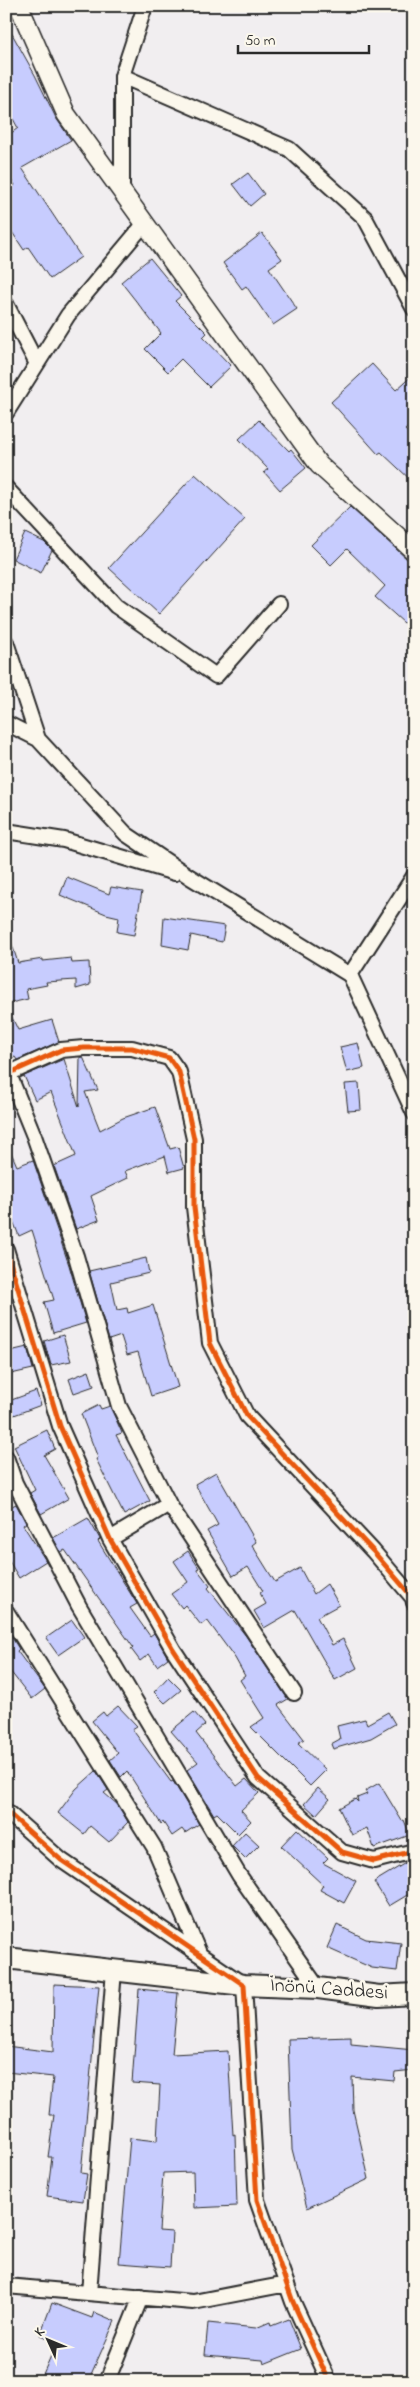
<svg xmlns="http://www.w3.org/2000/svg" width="420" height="2387" viewBox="0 0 420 2387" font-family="'Indie Flower',sans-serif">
  <rect width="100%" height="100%" fill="#f1eef0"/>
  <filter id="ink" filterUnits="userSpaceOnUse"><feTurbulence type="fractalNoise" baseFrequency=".02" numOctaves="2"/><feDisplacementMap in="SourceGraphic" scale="10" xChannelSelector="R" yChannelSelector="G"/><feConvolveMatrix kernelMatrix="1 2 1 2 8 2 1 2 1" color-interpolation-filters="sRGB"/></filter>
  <g filter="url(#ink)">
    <path fill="#c7ccfe" stroke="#2b2b2b" d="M6,23L35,75L56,118L71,140L22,168L81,257L50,279L28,247L24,250L6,223V191L15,185L8,176L6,177V137L18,128L6,106Z
      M248,173L264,194L250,206L233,184Z
      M262,233L282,259L269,268L297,309L273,325L246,286L242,289L223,263Z
      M150,258L181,296L175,301L207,333L203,337L231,366L209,387L181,359L168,372L145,349L161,333L121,282Z
      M372,364L396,390L414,374V421L405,430L414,438V483L381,452L378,454L331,402Z
      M259,420L289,451L291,449L306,468L280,490L264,472L268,469L239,439Z
      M195,474L245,519L159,614L109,568Z
      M350,507L407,559L414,561V632L375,597L385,586L347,549L331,565L311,545Z
      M25,533L44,542L52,550L41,573L13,559Z
      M67,877L109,894L111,887L142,892L134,935L117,932L119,917L106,914L60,895Z
      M164,917L225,926L222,942L191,935L188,950L162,945Z
      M9,935L18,963L43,959V961L71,958L72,963L89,962L90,985L76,989V980L46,982L47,985L26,989L28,999L6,1004V936Z
      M6,1005L18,1030L52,1020L59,1042L17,1060L15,1057L11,1058L6,1041Z
      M358,1043L364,1068L347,1072L340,1047Z
      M80,1057H83L98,1090L85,1092L100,1130L123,1118L155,1107L170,1149L178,1147L184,1168L169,1172L165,1156L125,1171L128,1178L91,1196L99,1220L76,1229L54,1166L76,1156L71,1143L51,1092L35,1100L24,1076L64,1059L79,1107Z
      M359,1083L361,1110L348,1111L345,1084Z
      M6,1141L17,1166L33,1160L69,1265L86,1323L53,1333L44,1302L54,1300L32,1230L19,1236L6,1203Z
      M146,1258L149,1273L111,1282L117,1310L127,1308L128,1313L153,1305L178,1387L151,1396L138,1352L127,1355L121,1336L109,1340L89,1271Z
      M63,1335L71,1361L51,1365L44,1341Z
      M27,1347L33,1369L11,1374L9,1368H6V1352Z
      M89,1371L94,1386L74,1393L69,1379Z
      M36,1391L41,1405L6,1418V1402Z
      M99,1405L101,1409L110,1406L122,1433L116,1435L150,1501L124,1515L96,1459L98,1458L81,1414Z
      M47,1430L55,1449L44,1455L69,1498L41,1514L30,1493L35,1490L14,1446Z
      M216,1472L256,1542L252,1545L275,1582L300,1568L314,1594L327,1584L339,1605L317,1617L332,1645L343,1639L357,1668L335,1680L295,1610L264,1628L254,1611L266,1604L260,1593L263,1591L248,1567L233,1576L207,1531L218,1525L195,1484Z
      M16,1504L26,1523L23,1525L46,1561L19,1578L6,1556V1509Z
      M88,1518L100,1539L98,1541L137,1604L130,1608L150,1636L154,1633L168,1658L157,1666L149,1654L140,1661L131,1649L133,1647L65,1550L61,1552L53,1538Z
      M188,1551L199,1568L197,1569L210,1586L208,1588L246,1636L288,1699L278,1705L304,1739L298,1743L326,1770L310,1786L251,1727L264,1718L240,1680L245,1676L235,1658L207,1620L201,1625L185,1605L182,1608L171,1594L188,1582L174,1561Z
      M72,1620L84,1637L58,1655L46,1638Z
      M6,1628L19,1649L17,1651L45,1689L32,1699L6,1666Z
      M168,1677L181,1690L165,1703L154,1692Z
      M118,1706L137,1726L132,1729L171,1782L173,1781L199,1824L185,1833L182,1829L172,1836L163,1822L161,1824L127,1771L121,1777L110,1760L118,1753L92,1721L103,1712L106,1716Z
      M194,1712L205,1725L196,1733L237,1786L246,1779L259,1793L241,1810L251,1821L238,1834L217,1813L214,1815L187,1770L198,1762L171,1731Z
      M388,1712L395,1724L371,1738L333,1749L331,1744L340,1739L337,1726L365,1719L367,1724Z
      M96,1771L108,1790L104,1793L118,1805L128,1822L109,1842L90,1826L84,1834L58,1813L76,1789Z
      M379,1783L402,1821L404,1820L410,1835L374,1848L367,1828L352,1835L339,1808L355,1799L358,1802L357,1798L367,1794L365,1791Z
      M318,1788L330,1799L316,1815L304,1804Z
      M297,1829L328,1858L323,1863L356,1881L344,1903L320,1890L323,1885L281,1846Z
      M245,1832L259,1845L245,1859L232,1846Z
      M414,1860V1891L389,1906L374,1882L407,1862Z
      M337,1925L366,1939L401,1943L397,1971L372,1968L327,1948Z
      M54,1984L99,1986L81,2173L87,2174L83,2201L47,2196L52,2157H48L54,2115H49L53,2077L6,2072V2046L53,2052Z
      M139,1989L178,1993L172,2054L228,2051L233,2135L235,2134L237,2206L194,2208L193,2172L163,2173L159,2231L172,2232L170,2267L119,2263L130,2138L157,2141L160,2085L132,2083Z
      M351,2037V2044L414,2050V2070L395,2072L394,2081L352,2077L353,2110L369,2179L307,2208L292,2149L288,2039Z
      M52,2303L92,2318L94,2312L115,2321L88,2381H40L57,2342L40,2335Z
      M289,2319L301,2349L264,2364L263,2360L205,2355L208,2323L256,2328L270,2322L271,2326Z"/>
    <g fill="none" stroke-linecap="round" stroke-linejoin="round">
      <g stroke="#2b2b2b" stroke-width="18">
        <path id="minor" d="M122,76L289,149L365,218L414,309
          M122,192V76L145,6
          M6,304L37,364
          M6,413L68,315L145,223
          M6,488L116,606L216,676L279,604
          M6,642L38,739L126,834L190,877L350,975L414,1113
          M6,723L38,739
          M6,831L64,840L175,873
          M350,975L414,876
          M6,1067L34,1136L76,1256L119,1406L169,1504L294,1693
          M10,1073L61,1050L84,1048H132L169,1058L179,1072L194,1139V1207L210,1343L247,1416L373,1551L413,1598L414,1603
          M6,1249L60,1426L110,1539L173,1649L258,1778L342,1852L374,1861L414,1851
          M6,1457L15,1483L79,1606L239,1875L318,1988
          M110,1539L169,1504
          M6,1611L154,1847L199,1953
          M6,1811L61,1860L244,1985L257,2200L293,2302L329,2381
          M6,2286L193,2302L287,2284
          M89,2293L114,1970
          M107,2381L141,2297"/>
      </g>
      <g stroke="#2b2b2b" stroke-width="21">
        <path id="tertiary" d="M19,6L66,114L319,465L414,551"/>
      </g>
      <g stroke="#2b2b2b" stroke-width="24">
        <path id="secondary" d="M6,1958L244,1985L318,1988L379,1996L414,1994"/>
      </g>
      <use href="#minor" stroke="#fbf7ec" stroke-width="14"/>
      <use href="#tertiary" stroke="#fbf7ec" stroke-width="18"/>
      <use href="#secondary" stroke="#fbf7ec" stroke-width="20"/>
      <g stroke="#fbf7ec" stroke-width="8">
        <path id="cycleway" d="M10,1073L61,1050L84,1048H132L169,1058L179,1072L194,1139V1207L210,1343L247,1416L373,1551L413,1598L414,1603
          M6,1249L60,1426L110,1539L173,1649L258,1778L342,1852L374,1861L414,1851
          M6,1811L61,1860L244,1985L257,2200L293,2302L329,2381"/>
      </g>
      <use href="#cycleway" stroke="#e8590c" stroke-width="5"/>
    </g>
  </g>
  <g text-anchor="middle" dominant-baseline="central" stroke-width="5" stroke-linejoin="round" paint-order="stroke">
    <g font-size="20" fill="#2b2b2b" stroke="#fbf7ec">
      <text transform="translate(329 1990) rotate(4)">İnönü Caddesi</text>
    </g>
  </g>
  <rect width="420" height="2387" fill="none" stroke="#fbf7ec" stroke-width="25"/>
  <rect x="12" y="12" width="395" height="2362" fill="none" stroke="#2b2b2b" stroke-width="2" filter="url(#ink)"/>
  <g transform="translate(48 2340) rotate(314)" stroke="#fbf7ec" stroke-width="4" paint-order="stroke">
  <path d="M0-4L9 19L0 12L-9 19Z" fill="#2b2b2b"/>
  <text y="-8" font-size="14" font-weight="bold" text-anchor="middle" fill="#2b2b2b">K</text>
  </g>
  <path d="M238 45v8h131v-8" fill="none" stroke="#2b2b2b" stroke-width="2.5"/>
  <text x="245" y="45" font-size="15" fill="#2b2b2b" stroke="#fbf7ec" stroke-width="4" paint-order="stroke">50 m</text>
</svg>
